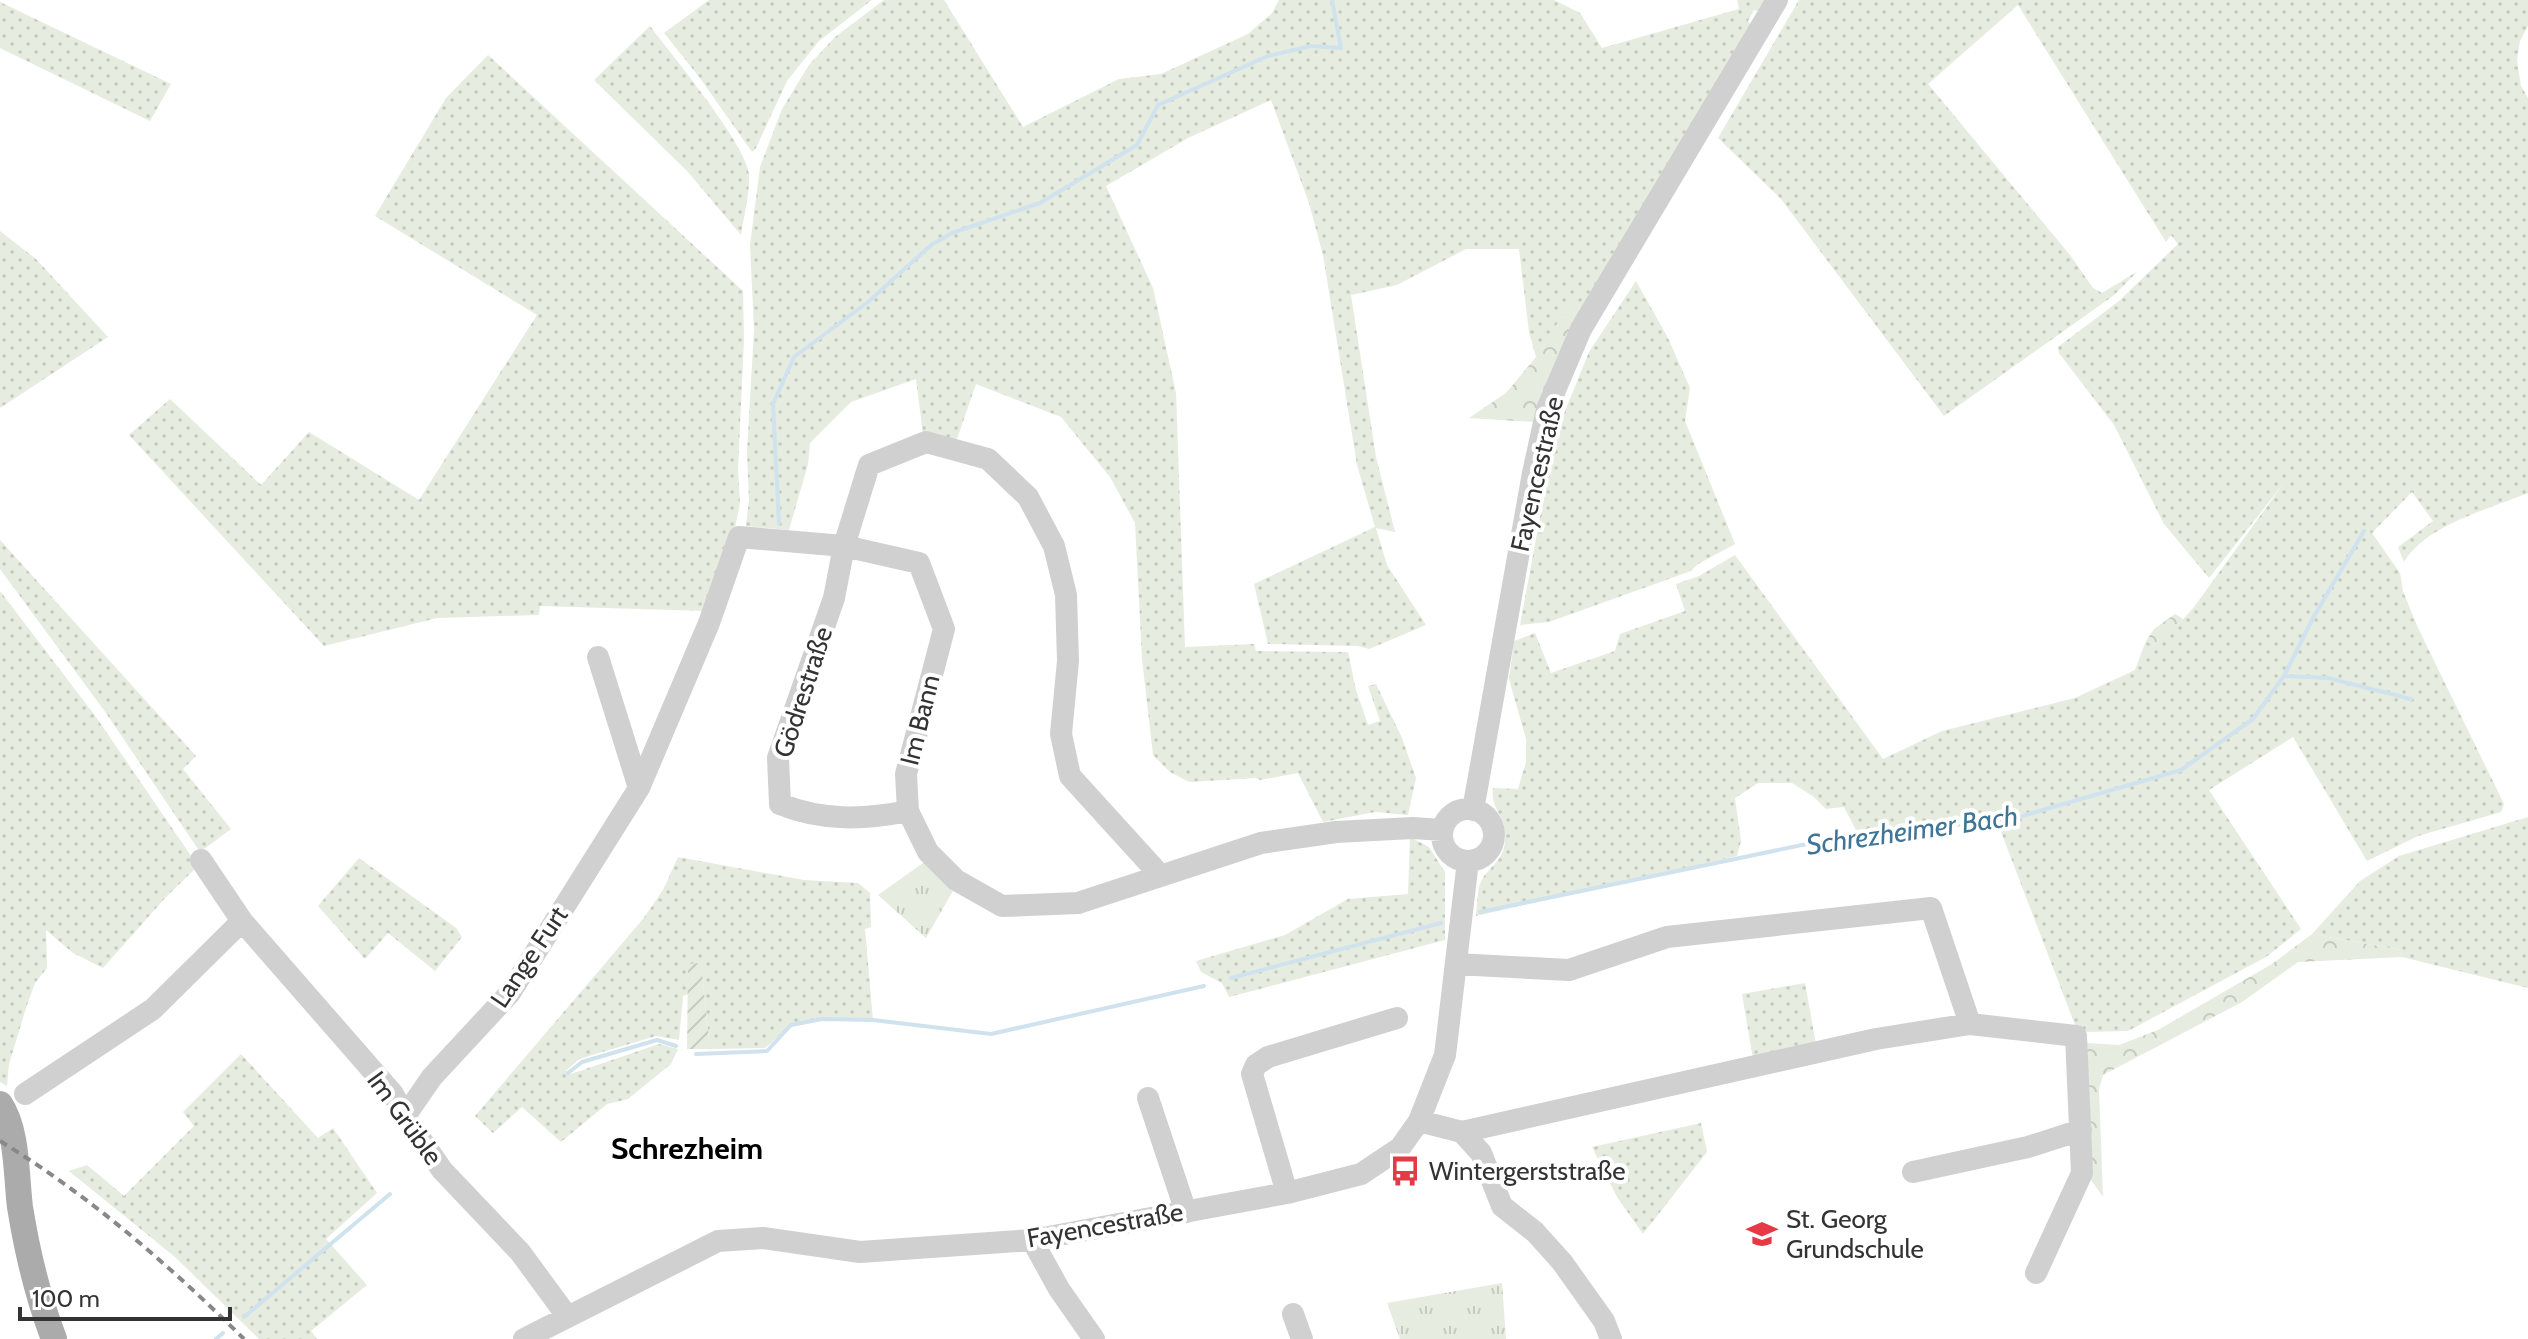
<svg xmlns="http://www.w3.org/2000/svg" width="2528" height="1339" viewBox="0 0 2528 1339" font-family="Cabin,sans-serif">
  <defs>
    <pattern id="grass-dots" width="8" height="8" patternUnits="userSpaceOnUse" patternTransform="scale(2)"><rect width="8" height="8" fill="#e6ecdf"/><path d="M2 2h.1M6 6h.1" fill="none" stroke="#c6cbc0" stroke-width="1.8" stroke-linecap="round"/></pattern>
    <pattern id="forest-crowns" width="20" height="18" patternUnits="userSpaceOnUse" patternTransform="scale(2)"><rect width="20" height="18" fill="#e6ecdf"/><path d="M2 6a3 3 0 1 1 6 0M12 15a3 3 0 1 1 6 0" fill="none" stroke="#c6cbc0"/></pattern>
    <pattern id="park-tufts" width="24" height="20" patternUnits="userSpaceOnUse" patternTransform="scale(2)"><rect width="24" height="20" fill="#e6ecdf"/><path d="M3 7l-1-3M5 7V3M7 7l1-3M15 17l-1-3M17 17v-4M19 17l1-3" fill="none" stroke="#c6cbc0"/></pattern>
    <pattern id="garden-furrows" width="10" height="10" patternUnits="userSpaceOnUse" patternTransform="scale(2)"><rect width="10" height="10" fill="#e6ecdf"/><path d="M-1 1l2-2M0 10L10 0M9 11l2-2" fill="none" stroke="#c6cbc0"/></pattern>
  </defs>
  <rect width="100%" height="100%" fill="#fff"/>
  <path fill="url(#grass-dots)" d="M709,0H872L819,41L787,81L756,148L752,152L700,78L664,33Z
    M884,0H944L1023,127L1119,79L1161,74L1248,34L1272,13L1279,0H1554L1580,13L1602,48L1739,9L1737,0H1771L1765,12L1754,10L1748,21L1754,30L1584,310L1573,300L1536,357L1529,332L1519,249H1466L1397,285L1351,295L1376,457L1395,532L1376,528L1387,565L1426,625L1369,649L1358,646L1268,644L1254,584L1375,527L1357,465L1323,255L1309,203L1271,100L1188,138L1106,186L1153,288L1176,393L1185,647L1254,644L1256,651L1348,652L1356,690L1368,725L1380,721L1368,686L1376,684L1402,738L1416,778L1408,815L1375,812L1323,822L1298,773L1260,780L1256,778L1189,782L1170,772L1153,755L1142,659L1135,523L1110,477L1061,417L976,384L957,439L923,434L916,379L851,402L810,443L808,464L789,530L746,526L749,500L747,452L754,330L750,245L760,167L782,109L809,65L835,37Z
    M1799,0H2528V26L2520,41L2517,60L2521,86L2528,98V493C2489,509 2426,525 2404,562L2398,547L2433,521L2412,492L2372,533L2400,573L2403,591L2418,628L2504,804L2501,812L2418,836L2367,861L2293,737L2209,790L2301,929L2266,957L2128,1031L2087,1032L2075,1025L1998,824L1858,834L1844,807L1826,809L1814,797L1792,783H1758L1735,798L1741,841L1737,856L1476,916C1477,906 1477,894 1480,884C1485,869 1504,862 1505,841C1508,815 1490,812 1493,788L1518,789L1526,762V739L1509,679L1514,641L1535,633L1551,673L1615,651L1620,634L1685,611L1676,584L1699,576L1735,555L1883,759L1942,731L2075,698L2135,670L2146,641L2158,647L2194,607L2284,483L2209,578L2164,524L2114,425L2059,353L2058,347L2119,301L2178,244L2171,235L2166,242L2018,5L1928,84L2070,255L2093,288L2102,293L2138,271L2113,296L1944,416L1781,199L1718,138Z
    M0,2L171,84L150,121L0,48Z
    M650,26C671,54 746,144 749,174C750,193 744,216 741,235L688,172L594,80Z
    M488,55L743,291L744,340L738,469L740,503L735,528L706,611L540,606L539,615L437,618L324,646L129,435L170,399L261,485L309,432L419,500L537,315L375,216L446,98Z
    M0,231L36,259L108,337L0,408Z
    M1636,281L1668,338L1690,388L1685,421L1735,544L1698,564L1691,571L1549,622L1520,625L1555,436L1589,352Z
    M0,540L196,756L183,769L231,829L200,852L106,713L0,569Z
    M0,591L96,717L198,866L166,897L103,968L73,953L46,930L47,968L35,983L26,1008L9,1064L7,1086L0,1082Z
    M2528,817V988L2402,957L2401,950L2312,934L2360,881L2399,856Z
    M1410,837L1429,847L1445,872V940L1229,997L1222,983L1201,972L1196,961L1285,935L1348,899L1408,894Z
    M678,857L804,880L858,883L870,893L871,927L865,929L873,1020L833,1018L791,1025L765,1048L710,1049L701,964H688V994L683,996L679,1040L656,1036L579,1059L566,1071L568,1075L659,1044L678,1049L671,1064L628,1099L607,1104L561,1142L522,1107L493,1133L475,1116L643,919L663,890Z
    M359,858L456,928L462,937L435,971L388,933L365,959L318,906Z
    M1805,983L1816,1044L1753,1059L1742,994Z
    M241,1054L318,1138L333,1128L377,1193L326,1239L367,1285L311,1331L317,1339H259L175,1257L69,1171L87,1165L124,1196L194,1126L183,1112Z
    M1701,1123L1707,1152L1643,1234L1617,1197L1592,1147Z"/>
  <path fill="url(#forest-crowns)" d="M1573,299L1584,310L1535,422L1469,418L1506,393L1536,357Z
    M2175,614L2183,619L2158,648L2146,641L2154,629Z
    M2312,934L2401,950L2402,957L2298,962L2242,1002L2103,1075L2099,1089L2103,1197L2089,1177L2087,1043L2119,1045L2158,1030L2272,964Z"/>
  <path fill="url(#park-tufts)" d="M926,861L954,889L926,938L878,895Z
    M1502,1283L1506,1339H1400L1387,1303Z"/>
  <path fill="url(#garden-furrows)" d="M701,963L710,1049H687L688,964Z"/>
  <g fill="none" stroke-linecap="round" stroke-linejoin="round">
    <path stroke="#cfe2ee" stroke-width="4" d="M779,523L773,404L794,357L868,302L931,245L952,233L1040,203L1137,145L1158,105L1268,56L1311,46L1341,48L1332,0
      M2284,676L2328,678L2411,699
      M1480,912L1879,829L2005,821L2181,770L2253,719L2284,676L2313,618L2364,531
      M1231,978L1441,923
      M696,1054L767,1051L791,1025L822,1019L873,1020L991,1034L1204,986
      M568,1073L582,1062L657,1040L676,1046
      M244,1317L390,1194
      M216,1339L223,1333"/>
    <path stroke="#d0d0d0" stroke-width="22" d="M598,657L639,788
      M1442 835a26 26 0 1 1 52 0a26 26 0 1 1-52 0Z
      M1473,810L1533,473L1547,409L1581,329L1777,0
      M908,811C864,820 822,821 780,804L778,758L834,598L844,546L869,465L926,442L988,459L1028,497L1054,546L1066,595L1068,661L1061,734L1070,776L1160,875
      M201,860L242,921L393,1094L405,1116L442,1170L520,1252L567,1316
      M1456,964L1569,970L1667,937L1931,908L1970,1024
      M25,1094L153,1009L242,921
      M1148,1098L1186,1212
      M405,1116L432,1077L510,993L639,788L709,623L739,537L844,546L919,563L944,629L906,774L908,811L928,852L956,880L1002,906L1078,903L1261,843L1336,832L1413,828L1442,830
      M1419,1121L1462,1132L1876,1039L1970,1024L2076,1036L2082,1173L2036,1273
      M1462,1132L1481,1153L1502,1206L1535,1232L1562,1262L1604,1321L1611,1339
      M1913,1172L2028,1147L2081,1130
      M1287,1193L1252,1074L1256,1065L1268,1057L1397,1018
      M1032,1240L1059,1289L1094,1339
      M1293,1314L1302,1339
      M524,1339L718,1241L763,1238L860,1252L1032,1240L1287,1193L1361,1174L1400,1148L1419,1121L1445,1055L1468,861"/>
    <path stroke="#ababab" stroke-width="26" d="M0,1104C18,1131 16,1176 20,1207C27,1251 38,1297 54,1339"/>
    <path stroke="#888" stroke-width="4" stroke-dasharray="8 6" stroke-linecap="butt" d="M0,1141C90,1196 169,1265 244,1339"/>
  </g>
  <defs>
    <g id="bus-bare" transform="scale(2.4)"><path d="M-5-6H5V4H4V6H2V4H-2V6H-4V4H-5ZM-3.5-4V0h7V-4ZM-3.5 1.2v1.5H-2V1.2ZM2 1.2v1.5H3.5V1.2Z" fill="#e63946" stroke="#fff" stroke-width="2.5" paint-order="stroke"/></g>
    <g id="school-bare" transform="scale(2.4)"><path d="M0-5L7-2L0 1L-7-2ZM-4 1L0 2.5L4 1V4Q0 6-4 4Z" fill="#e63946" stroke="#fff" stroke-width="2.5" paint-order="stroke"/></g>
  </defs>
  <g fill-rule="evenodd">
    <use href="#bus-bare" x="1405" y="1171"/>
    <use href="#school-bare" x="1762" y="1234"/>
  </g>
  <g text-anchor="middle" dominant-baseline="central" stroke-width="8" stroke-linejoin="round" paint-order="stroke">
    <g font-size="26" fill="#333" stroke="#fff">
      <text transform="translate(1537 474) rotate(-77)">Fayencestraße</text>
      <text transform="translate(803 692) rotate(-72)">Gödrestraße</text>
      <text transform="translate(920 720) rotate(-76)">Im Bann</text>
      <text transform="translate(529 957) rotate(-56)">Lange Furt</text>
      <text transform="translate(405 1118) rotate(54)">Im Grüble</text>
      <text transform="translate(1105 1225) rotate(-10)">Fayencestraße</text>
    </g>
    <g font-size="26" fill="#333" stroke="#fff" text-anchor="start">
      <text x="1429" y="1171">Wintergerststraße</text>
      <text x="1786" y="1219">St. Georg<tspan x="1786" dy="30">Grundschule</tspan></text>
    </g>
    <g font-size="28" font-style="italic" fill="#3f7597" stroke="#fff">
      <text transform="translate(1912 830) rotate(-8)">Schrezheimer Bach</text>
    </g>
    <g font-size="30" font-weight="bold" fill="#000" stroke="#fff">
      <text x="687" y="1148">Schrezheim</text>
    </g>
  </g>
  <path d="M20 1307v12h210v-12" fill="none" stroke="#333333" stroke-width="4"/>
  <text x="32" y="1307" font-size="24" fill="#333333" stroke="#ffffff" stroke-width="6" paint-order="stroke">100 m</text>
</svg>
